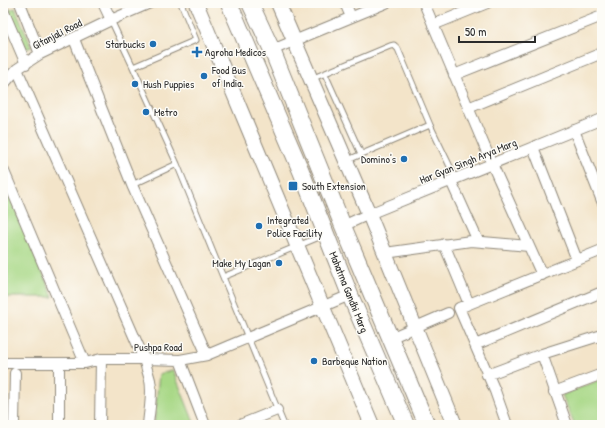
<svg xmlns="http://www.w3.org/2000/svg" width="605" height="428" viewBox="0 0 605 428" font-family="'Patrick Hand',sans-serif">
  <rect width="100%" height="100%" fill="#fdfcf7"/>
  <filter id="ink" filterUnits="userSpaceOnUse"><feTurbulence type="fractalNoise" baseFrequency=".025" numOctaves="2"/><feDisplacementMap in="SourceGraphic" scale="8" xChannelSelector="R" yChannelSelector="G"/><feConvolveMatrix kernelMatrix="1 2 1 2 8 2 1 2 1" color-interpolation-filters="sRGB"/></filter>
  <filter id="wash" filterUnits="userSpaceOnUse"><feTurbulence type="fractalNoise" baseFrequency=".012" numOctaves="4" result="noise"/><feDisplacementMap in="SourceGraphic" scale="16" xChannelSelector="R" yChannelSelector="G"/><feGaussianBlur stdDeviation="0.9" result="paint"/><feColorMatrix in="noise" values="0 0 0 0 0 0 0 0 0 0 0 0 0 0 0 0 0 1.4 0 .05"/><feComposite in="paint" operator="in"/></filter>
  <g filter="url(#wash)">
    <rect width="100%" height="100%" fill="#f3e4c9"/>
    <path fill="#a8d886" stroke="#6a8258" d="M15,8L32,47L26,49L9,10Z
      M3,181L53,297H3Z
      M173,370L195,425H154L159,374Z
      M602,379V425H575L562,395Z"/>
  </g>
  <g filter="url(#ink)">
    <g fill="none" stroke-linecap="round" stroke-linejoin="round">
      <g stroke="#8f887a" stroke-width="7">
        <path id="lane" d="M181,3L196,40L133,67L177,164L223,277L324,235
          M111,20L133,67
          M325,74L361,154
          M311,79L390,46L394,45L398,49L430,125L348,160
          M430,125L456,179
          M132,185L177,164
          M223,277L284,425"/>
      </g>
      <g stroke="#8f887a" stroke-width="12">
        <path id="street" d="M20,3L40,54
          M103,3L111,20
          M345,3L351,17
          M424,3L492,164L542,275
          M3,10L26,64
          M433,25L487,3
          M74,39L132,185L207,355
          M272,50L386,3
          M17,69L144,359C146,366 148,373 150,380C153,394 149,411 148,425
          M454,75L602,16
          M3,85L17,69L40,54L111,20L150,3
          M468,108L602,53
          M574,130L602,201
          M533,147L577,260
          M3,169L85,363
          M451,181L478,241
          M343,226L369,214L602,119
          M444,244L469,304
          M385,253L471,241L529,246
          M390,338L448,313
          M475,345L602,292
          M180,360L205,425
          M3,363H85L101,359H144L180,360L207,355L350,295
          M59,363V425
          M487,375L542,354
          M554,392L602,374
          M14,425L15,373
          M100,425L101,359
          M240,425L277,410
          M507,425L495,391L459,308L602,250
          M567,425L542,354L602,335"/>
      </g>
      <g stroke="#8f887a" stroke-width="16">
        <path id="secondary" d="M196,3L372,425
          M278,3L369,214L455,425"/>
      </g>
      <g stroke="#8f887a" stroke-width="18">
        <path id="primary" d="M229,3L301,171L350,295L406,425
          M250,3L272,50L343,226L427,425"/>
      </g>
      <use href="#lane" stroke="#fff" stroke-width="5"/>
      <use href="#street" stroke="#fff" stroke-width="10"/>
      <use href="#secondary" stroke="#fff" stroke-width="14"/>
      <use href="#primary" stroke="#fff" stroke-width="16"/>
    </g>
  </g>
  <g fill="#1f6fb2" stroke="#fdfcf7" stroke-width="1.5">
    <circle cx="153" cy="44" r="4"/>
    <path d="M195 46h4v4h4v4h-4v4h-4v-4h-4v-4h4z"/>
    <circle cx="204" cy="76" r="4"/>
    <circle cx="135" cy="84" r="4"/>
    <circle cx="146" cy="112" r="4"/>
    <circle cx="404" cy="159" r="4"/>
    <rect x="288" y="181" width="10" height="10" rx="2"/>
    <circle cx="259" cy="226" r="4"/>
    <circle cx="279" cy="263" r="4"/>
    <circle cx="314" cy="361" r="4"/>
  </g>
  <g text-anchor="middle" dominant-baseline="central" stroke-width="3" stroke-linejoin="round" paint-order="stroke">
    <g font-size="11" fill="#2b2b2b" stroke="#fdfcf7">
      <text transform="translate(57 34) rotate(-27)">Gitanjali Road</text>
      <text transform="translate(468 161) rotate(-22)">Har Gyan Singh Arya Marg</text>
      <text transform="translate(349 292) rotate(68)">Mahatma Gandhi Marg</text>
      <text x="158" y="347">Pushpa Road</text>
    </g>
    <g font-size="11" fill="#2b2b2b" stroke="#fdfcf7" text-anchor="start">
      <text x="145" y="44" text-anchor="end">Starbucks</text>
      <text x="205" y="52">Agroha Medicos</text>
      <text x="212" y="70">Food Bus<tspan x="212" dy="13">of India.</tspan></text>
      <text x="143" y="84">Hush Puppies</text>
      <text x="154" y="112">Metro</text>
      <text x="396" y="159" text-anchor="end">Domino's</text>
      <text x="302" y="186">South Extension</text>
      <text x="267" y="220">Integrated<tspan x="267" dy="13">Police Facility</tspan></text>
      <text x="271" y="263" text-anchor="end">Make My Lagan</text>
      <text x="322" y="361">Barbeque Nation</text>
    </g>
  </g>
  <rect width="605" height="428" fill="none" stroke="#fdfcf7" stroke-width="16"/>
  <path d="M459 36v6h76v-6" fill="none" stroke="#2b2b2b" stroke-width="2"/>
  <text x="465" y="36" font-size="12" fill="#2b2b2b" stroke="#fdfcf7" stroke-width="3" paint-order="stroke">50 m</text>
</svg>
